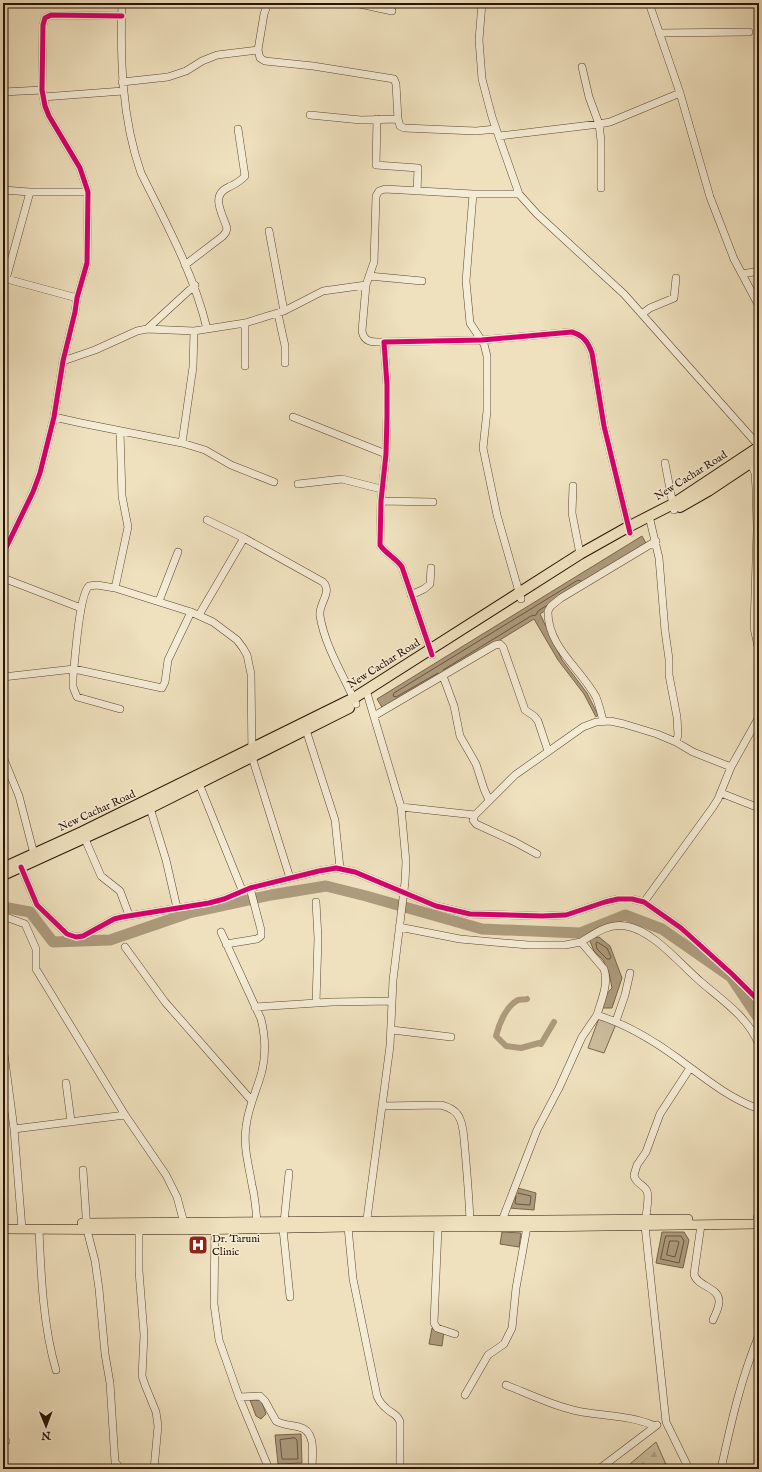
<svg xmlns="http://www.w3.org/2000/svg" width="762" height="1472" viewBox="0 0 762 1472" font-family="'IM FELL English',serif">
  <defs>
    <pattern id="forest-firs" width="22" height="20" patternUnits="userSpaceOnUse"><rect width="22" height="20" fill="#cdbe9e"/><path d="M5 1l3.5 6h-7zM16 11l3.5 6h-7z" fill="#b0a286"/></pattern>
  </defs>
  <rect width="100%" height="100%" fill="#efe1be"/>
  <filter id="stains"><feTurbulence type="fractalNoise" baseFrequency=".005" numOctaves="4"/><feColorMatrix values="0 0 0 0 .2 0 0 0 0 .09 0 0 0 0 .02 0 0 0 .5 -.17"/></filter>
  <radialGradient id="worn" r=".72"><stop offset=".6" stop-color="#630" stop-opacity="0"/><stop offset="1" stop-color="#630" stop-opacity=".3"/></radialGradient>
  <path fill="#cdbe9e" stroke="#7b684f" d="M599,1018L616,1024L604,1053L588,1048Z"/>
  <path fill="url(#forest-firs)" stroke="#7b684f" d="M656,1442L668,1469H624Z"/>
  <path fill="#ac9b7d" stroke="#78644b" d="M642,536L647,545L540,614L562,660L587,693L598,715L596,717L584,694L558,660L534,619L443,675L383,709L377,699Z
    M599,937L610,946L622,978L612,1008H602L605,996L612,988L609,973L603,960L594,951L589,939Z
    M514,1187L536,1193L534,1210L509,1208Z
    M502,1232L521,1233L519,1247L500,1244Z
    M662,1232H684L689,1240L683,1268L656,1263Z
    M432,1328L444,1331L442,1346L429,1344Z
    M250,1400H261L266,1414L261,1419L256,1416Z
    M301,1434L302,1463L278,1464L275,1435Z"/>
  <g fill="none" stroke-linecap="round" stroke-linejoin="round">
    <path stroke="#6a563e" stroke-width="1" d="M443,670L531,616L536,615L538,611L546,606
      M438,673L396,697L393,696L394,693L578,580L581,581
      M597,942L607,948L611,957L610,959H607L597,949L596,944Z
      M516,1196L515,1203L516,1204L530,1205L531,1196L518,1193
      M666,1236H681L684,1241L679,1263L661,1259Z
      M670,1241H677L679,1242L675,1257L667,1255Z
      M295,1438L297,1440L298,1459H282L280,1440Z"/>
    <path stroke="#ac9b7d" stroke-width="6" d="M527,999C525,1000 520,999 518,1000C506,1006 499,1024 496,1036L506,1046L521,1048L539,1043L541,1044L554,1022"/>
    <path stroke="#ac9b7d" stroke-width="11" d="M3,907L30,912L53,942L110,940L189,913L271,895L326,886L366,896L482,929L580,933L625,915L662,929L731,977L759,1019"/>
    <g stroke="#5a4630" stroke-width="8">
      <path id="minor" d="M122,3C120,60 122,119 141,173C166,223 194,274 207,329
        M355,3L392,11
        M482,3L479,40L482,79L492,117L519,194L537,214L624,294L759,446
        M649,3L680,93L710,197L734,259L759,306
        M659,33L749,32
        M258,50L260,58L265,61L313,66L394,79L396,84L398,119L400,126L404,128L476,131L496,129
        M582,67L589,97L599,124L601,141V188
        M122,82L168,77L186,71L202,61L217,55L258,50L264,14L268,3
        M3,92L42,90
        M43,97L123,91
        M310,115L361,120L398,119
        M377,119L376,165L418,168L417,191
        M499,136L599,124L610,122L680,93
        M3,190L30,192H88
        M473,194L466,281L470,323L484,344L487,356V411L483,448L497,515L521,599
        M269,231L284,311
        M185,265L223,236L226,232L227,228C222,213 210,195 229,187C235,184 240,182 245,176L238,129
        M742,274L759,271
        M369,276L422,281
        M3,278L77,298
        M6,279L30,192
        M366,285L362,331C364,343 373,342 384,342
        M278,314L285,346V363
        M642,314L650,308L674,298L676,278
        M147,329L195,285
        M63,361L95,350L137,331L147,329L194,331L245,323L284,311L323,291L366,285L374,262L376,196L379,191L385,189L473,194H519
        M245,366V323
        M54,417L81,423L182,443L205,450L231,465L274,482
        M293,417L386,454
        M182,443L193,367L194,331
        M749,459L755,473L756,488L757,529L754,628L759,651
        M665,463L674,510
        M298,484L342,479L381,489
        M573,486L572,513L580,554
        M381,501L433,502
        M649,516L659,558L665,631L669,659V675L677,717L678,735L676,742
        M244,538L323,582C333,592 318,604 320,616C325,647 344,676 356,704
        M3,554L33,492L40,473L54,417L63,361L75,312L77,298L87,263L88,192L80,168L49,116L45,106L42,90L43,25L45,18L51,15L122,16
        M3,578L81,608
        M115,588L128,527L122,496L120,431
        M411,595L424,589L430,584L431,568
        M159,601L178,552
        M199,615L244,538L207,520
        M432,655L402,567C396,558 386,554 380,545L381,501L386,454L387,416V385L384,342L482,340L572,332C583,335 588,342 592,353L604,426L630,533
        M443,676L454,706L460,736L476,764L484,789L489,800
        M3,677L74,669L162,688L165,682L168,660L191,612
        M366,690L401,807L406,862L405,882L393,980L390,1046L366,1226
        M120,709L77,697L73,687V677C75,661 79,594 89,586L97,585L115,588L191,612L213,622L237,640L243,648L247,655L251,674L252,757L290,878
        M374,716L495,645L500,644L503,647L525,710L534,716L538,721L548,751
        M603,721C601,713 599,704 596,697C581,669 547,646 548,611L551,606L561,598L656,541
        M306,730L335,820L340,868
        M3,757L19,796L35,858
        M198,781L242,890
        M721,793L759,808
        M401,807L475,815L515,775L583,727L596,722L610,721L624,724L657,734L676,742L693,752L731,767
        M150,808L166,860L177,908
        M475,815L473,820L476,824L515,842L537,854
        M85,839L101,876L120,891L129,915
        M21,867L37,905L67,934L76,937L83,936L114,919L122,917L209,903L224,899L250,888L319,871L336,868L355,872L436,906L470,914L542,916L566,915L605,902L618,899H632L644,902L681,928L732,974L759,1001
        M316,902L318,938L316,1003
        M644,902L713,807L718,799L731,767L759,717
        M3,916L25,924L36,949V969L125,1115L166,1175L177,1197L184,1223
        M399,927L460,939L528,945H565L581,942L604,969C609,984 601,1001 597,1015
        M221,932L261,1019C265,1035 266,1054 262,1071C257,1090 248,1107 246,1127C243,1147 249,1166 252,1185C255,1197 256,1209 257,1222
        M581,942C595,933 609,923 626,926C654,931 680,964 701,982C722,1000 749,1018 759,1045
        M226,944L257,939L261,936V930L250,888
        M125,947L165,1002L252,1101
        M255,1007L332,1002L392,1001
        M616,1021L625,995L630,973
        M392,1030L451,1037
        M3,1046L14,1129L125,1115
        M66,1083L71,1121
        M383,1106L441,1105C449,1107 457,1111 460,1119C464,1128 464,1140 465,1150C467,1173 469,1197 470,1221
        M14,1129L22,1229
        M83,1170L87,1230L95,1261L99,1289L105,1354L110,1383L115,1462L121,1469
        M284,1222L289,1173
        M501,1223L537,1130L559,1088L582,1037L597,1015C626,1024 651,1039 676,1057C702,1076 728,1098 759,1109
        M756,1224L759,1209
        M215,1225L214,1304L219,1340L239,1397L269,1469
        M701,1225L694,1274C697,1287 720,1287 719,1302C719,1308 715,1315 713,1320
        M348,1227L353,1279L377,1396C379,1401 382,1405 387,1409C392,1414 398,1414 400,1422V1469
        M438,1228L434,1323L437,1328L455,1334
        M39,1229C41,1275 43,1326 56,1370
        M283,1229L290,1297
        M139,1230V1271L144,1335L142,1376L145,1385L156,1412L158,1426L154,1469
        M506,1385C531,1395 556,1407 582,1412C607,1416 632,1416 655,1426
        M465,1395L488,1355L504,1344L512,1328L516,1288L527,1227
        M239,1397L260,1396L265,1401L276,1421C283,1425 291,1425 299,1427C317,1431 312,1455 312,1469
        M3,1442L6,1441
        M599,1469L657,1425
        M689,1469L666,1422L645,1226C645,1218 650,1198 647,1191C644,1184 635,1184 634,1175L637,1165L646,1152L660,1114L690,1068
        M721,1469C731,1423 741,1378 759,1335"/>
    </g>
    <g stroke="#291200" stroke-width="10">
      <path id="major" d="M82,1223L688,1219
        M3,1229L185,1230L348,1227H527L759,1224"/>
    </g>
    <g stroke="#291200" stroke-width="12">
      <path id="highway" d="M680,507L708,491L759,457
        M3,868L82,832L354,698L580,554L628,527L673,504L759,447
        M3,875L150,808L349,708"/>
    </g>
    <use href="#minor" stroke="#f5ecd5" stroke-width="7"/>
    <use href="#major" stroke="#efe1be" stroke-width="9"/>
    <use href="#highway" stroke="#efe1be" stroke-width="10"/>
    <g stroke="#f5ecd5" stroke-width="8">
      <path id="cycleway" d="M3,554L33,492L40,473L54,417L63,361L75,312L77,298L87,263L88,192L80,168L49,116L45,106L42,90L43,25L45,18L51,15L122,16
        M432,655L402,567C396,558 386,554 380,545L381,501L386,454L387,416V385L384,342L482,340L572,332C583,335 588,342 592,353L604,426L630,533
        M21,867L37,905L67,934L76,937L83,936L114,919L122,917L209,903L224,899L250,888L319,871L336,868L355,872L436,906L470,914L542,916L566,915L605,902L618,899H632L644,902L681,928L732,974L759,1001"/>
    </g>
    <use href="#cycleway" stroke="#d6006c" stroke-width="5"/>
  </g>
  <defs>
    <g id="hospital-square" transform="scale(1)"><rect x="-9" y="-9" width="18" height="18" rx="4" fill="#8f2418" stroke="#f5ecd5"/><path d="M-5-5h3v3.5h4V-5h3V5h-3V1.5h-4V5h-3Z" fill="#fff"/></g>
  </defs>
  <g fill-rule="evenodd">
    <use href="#hospital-square" x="198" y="1245"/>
  </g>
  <g text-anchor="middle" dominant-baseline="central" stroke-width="3" stroke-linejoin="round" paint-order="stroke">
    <g font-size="11" fill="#291200" stroke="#f5ecd5">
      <text transform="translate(691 476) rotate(-32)">New Cachar Road</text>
      <text transform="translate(384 664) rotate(-32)">New Cachar Road</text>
      <text transform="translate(97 811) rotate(-25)">New Cachar Road</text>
    </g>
    <g font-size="11" fill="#291200" stroke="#f5ecd5" text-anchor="start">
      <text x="212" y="1239">Dr. Taruni<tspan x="212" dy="13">Clinic</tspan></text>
    </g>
  </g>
  <rect width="762" height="1472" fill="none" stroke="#efe1be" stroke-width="16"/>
  <rect x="4" y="4" width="754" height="1464" fill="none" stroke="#291200" stroke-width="2"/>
  <rect x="8" y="8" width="746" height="1456" fill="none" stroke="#291200"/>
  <g transform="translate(46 1426) rotate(179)" stroke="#f5ecd5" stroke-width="3" paint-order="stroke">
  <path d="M0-3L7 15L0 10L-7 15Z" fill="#291200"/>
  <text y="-6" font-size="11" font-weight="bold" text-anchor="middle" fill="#291200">N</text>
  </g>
  <rect width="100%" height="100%" filter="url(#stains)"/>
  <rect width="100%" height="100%" fill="url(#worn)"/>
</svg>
